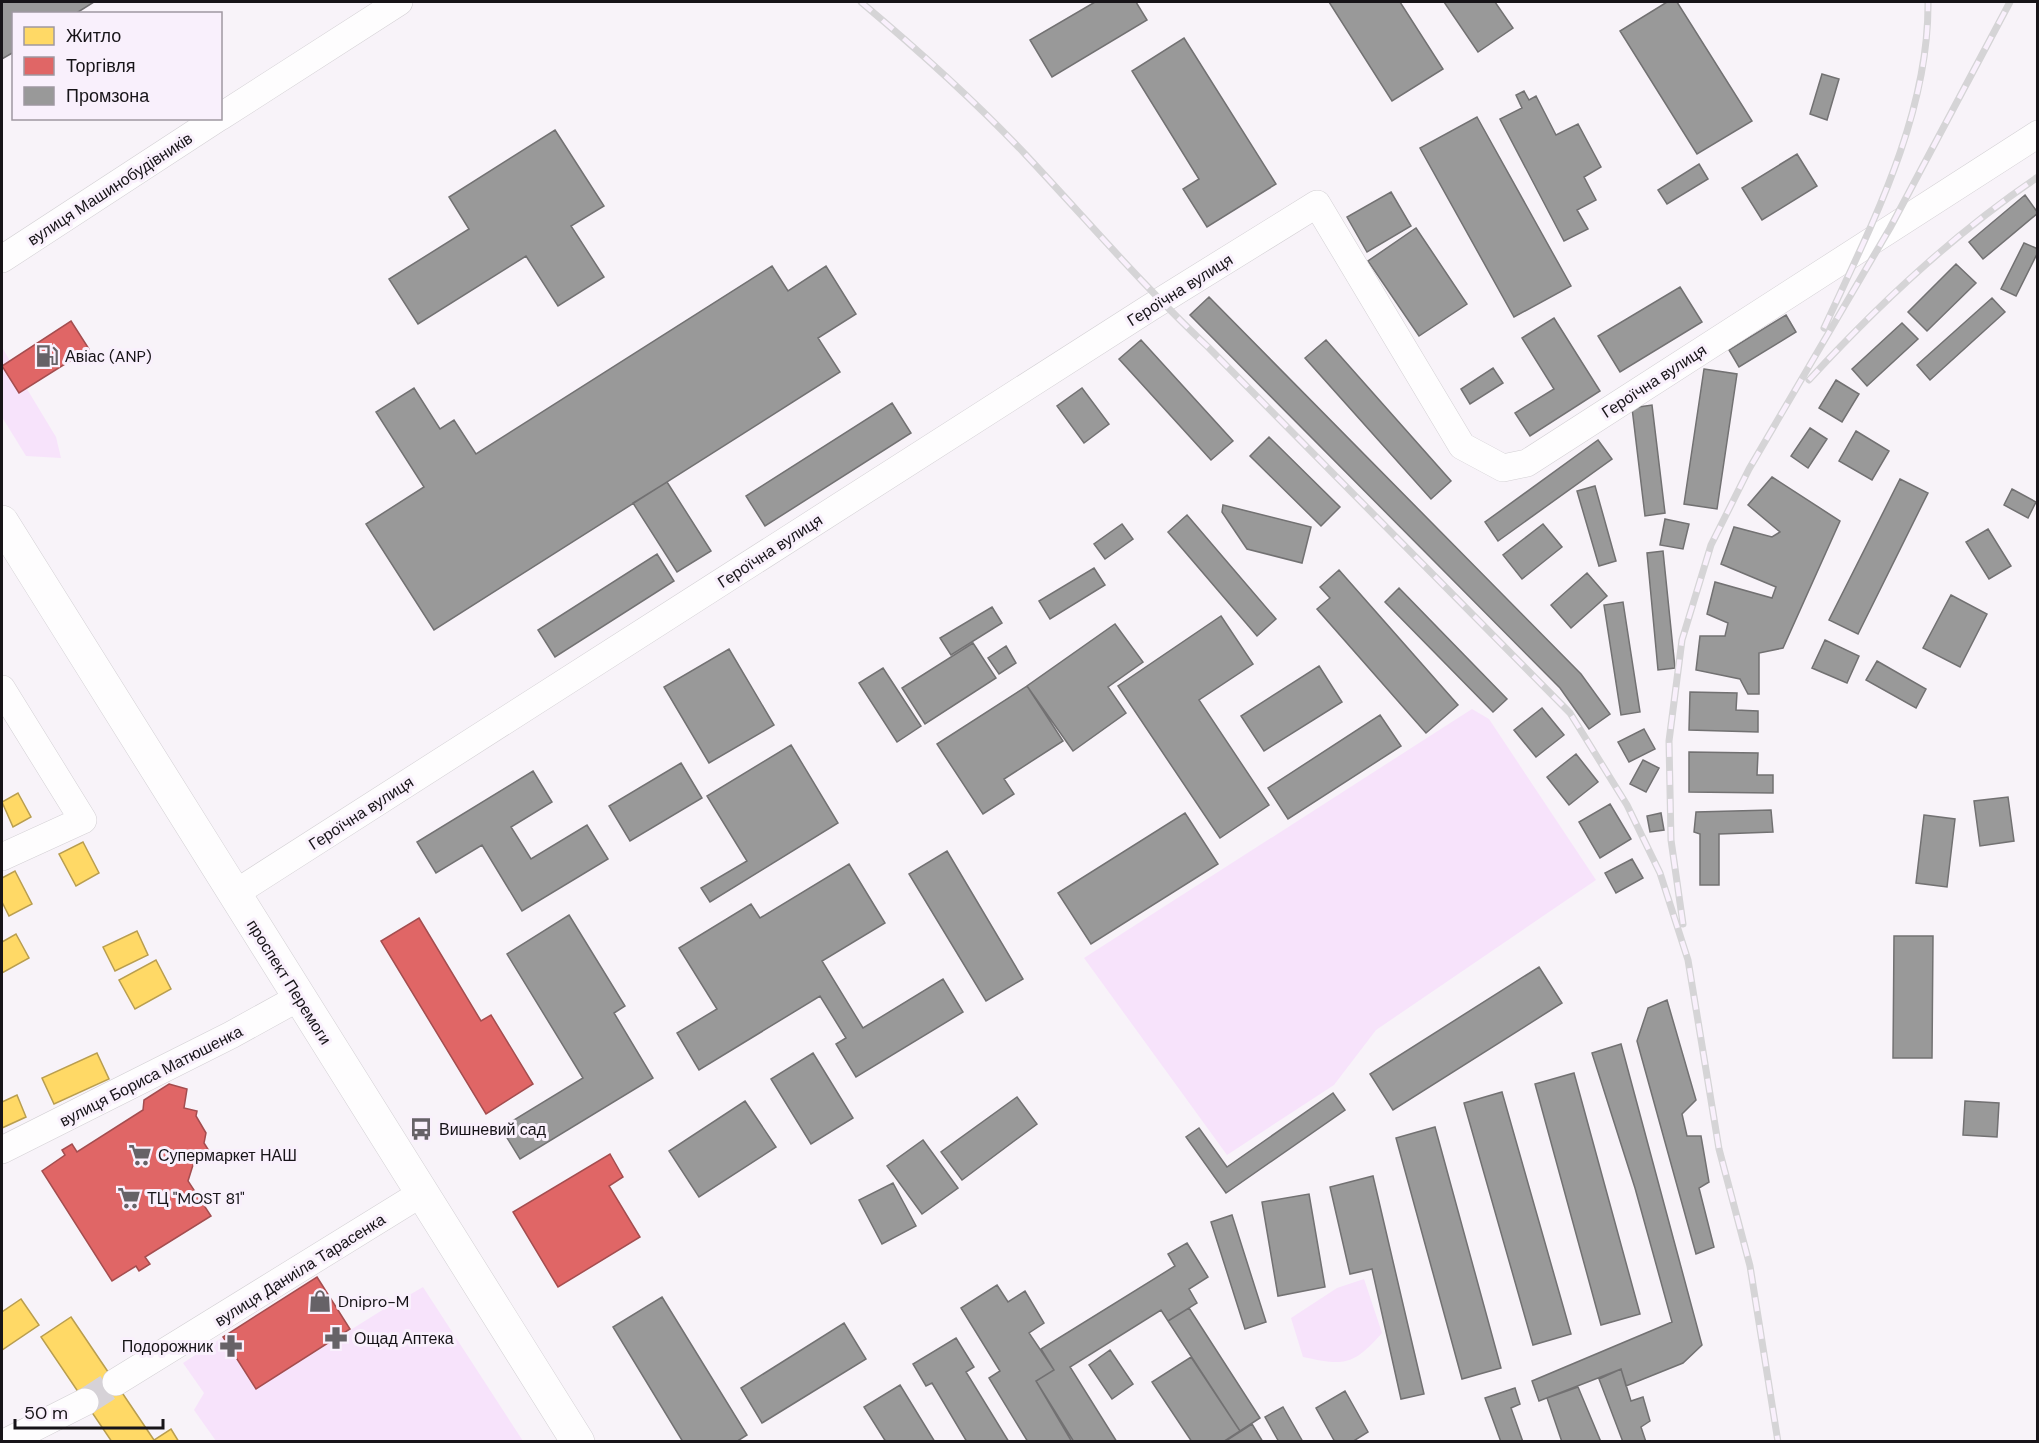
<svg xmlns="http://www.w3.org/2000/svg" width="2039" height="1443" viewBox="0 0 2039 1443" font-family="'DM Sans',sans-serif">
  <rect width="100%" height="100%" fill="#f8f3f9"/>
  <path fill="#f7e3fb" d="M2,347L10,361L2,366L19,393L27,389L56,437L61,458L26,456L2,417Z
    M1472,709L1489,719L1596,880L1376,1030L1334,1085L1227,1155L1084,958Z
    M1364,1279L1382,1333C1353,1366 1344,1366 1303,1357L1291,1318L1337,1288Z
    M423,1287L523,1441H216L194,1410L204,1393L183,1363L223,1337L256,1389L384,1309L387,1297L392,1305Z"/>
  <path fill="#ffd966" stroke="#b99e4f" stroke-width="1.5" d="M18,793L31,817L13,827L2,802Z
    M83,842L99,873L76,886L59,854Z
    M15,871L32,904L9,916L2,902V878Z
    M137,931L148,955L115,971L103,947Z
    M16,934L29,958L2,973V942Z
    M156,960L171,989L135,1009L119,980Z
    M97,1053L109,1079L54,1104L42,1078Z
    M17,1095L26,1117L2,1128V1102Z
    M21,1299L39,1325L2,1350V1312Z
    M71,1317L154,1440L152,1442H112L41,1337Z
    M171,1429L179,1442H152L154,1440Z"/>
  <path fill="#e06666" stroke="#a44d4f" stroke-width="1.5" d="M71,321L89,349L19,393L2,366Z
    M419,918L481,1021L491,1015L533,1084L486,1114L381,941Z
    M169,1084L187,1089L184,1108L197,1111L196,1116L206,1133L204,1143L211,1154L193,1165L188,1181L211,1216L145,1257L150,1264L139,1271L136,1266L112,1281L42,1171L65,1155L62,1150L72,1144L77,1152L143,1110L144,1100Z
    M610,1154L623,1177L609,1186L640,1237L558,1287L513,1212Z
    M317,1277L350,1329L256,1389L223,1337Z"/>
  <path fill="#999" stroke="#727172" stroke-width="1.5" d="M2,2H94L75,14H14V52L2,59Z
    M1095,2H1136L1147,20L1052,77L1030,40Z
    M1329,2H1400L1443,69L1392,101Z
    M1444,2H1495L1513,28L1478,52Z
    M1667,2H1677L1752,121L1697,154L1620,31Z
    M1184,38L1276,184L1207,227L1183,189L1199,179L1132,71Z
    M1822,74L1839,79L1827,120L1810,114Z
    M1524,91L1529,100L1536,96L1556,135L1578,124L1601,167L1584,177L1596,200L1577,210L1588,229L1564,241L1500,119L1522,108L1516,95Z
    M1477,117L1571,286L1514,317L1420,148Z
    M555,130L604,206L571,226L604,277L558,306L526,256L418,324L389,279L469,229L449,197Z
    M1797,154L1817,186L1762,220L1742,188Z
    M1699,164L1708,179L1667,204L1658,190Z
    M1391,192L1411,226L1367,252L1347,217Z
    M2025,195L2038,213L1983,259L1969,242Z
    M1416,228L1467,304L1419,336L1368,261Z
    M2024,243L2038,249V252L2016,296L2001,289Z
    M1956,264L1976,283L1927,331L1908,312Z
    M772,266L788,291L826,266L856,314L818,338L840,372L434,630L366,524L424,487L376,412L414,388L440,429L454,420L476,454Z
    M1680,287L1702,322L1620,372L1598,336Z
    M1209,297L1581,674L1610,714L1589,729L1560,688L1190,315Z
    M1992,298L2005,312L1930,380L1917,365Z
    M1786,315L1796,332L1739,367L1729,350Z
    M1554,318L1600,391L1530,436L1515,413L1554,389L1522,338Z
    M1902,323L1918,339L1867,386L1852,369Z
    M1141,340L1233,441L1211,460L1119,359Z
    M1326,340L1451,481L1431,499L1305,358Z
    M1493,368L1503,383L1470,404L1461,389Z
    M1704,369L1737,374L1717,509L1684,504Z
    M1836,380L1859,394L1842,422L1819,408Z
    M1082,388L1109,424L1084,443L1057,406Z
    M892,403L911,433L765,526L746,496Z
    M1652,405L1665,513L1645,516L1632,408Z
    M1810,428L1827,439L1808,468L1791,456Z
    M1856,431L1889,451L1872,480L1839,461Z
    M1269,437L1340,507L1321,526L1250,456Z
    M1598,440L1612,459L1498,541L1485,522Z
    M1772,477L1840,521L1783,648L1759,653V694H1748L1740,679L1696,670L1700,636H1725L1728,623L1707,614L1715,582L1772,598L1776,587L1721,564L1734,527L1772,537L1780,532L1748,505Z
    M1900,479L1928,493L1858,634L1829,620Z
    M667,482L711,551L677,572L633,503Z
    M1595,486L1616,561L1599,566L1577,491Z
    M2012,489L2036,502L2028,518L2004,505Z
    M1223,505L1311,527L1302,563L1247,549L1222,512Z
    M1187,515L1276,619L1257,636L1168,532Z
    M1665,519L1689,524L1683,549L1660,545Z
    M1122,524L1133,539L1105,559L1094,544Z
    M1543,524L1562,547L1522,579L1503,555Z
    M1988,529L2011,566L1989,579L1966,542Z
    M1663,551L1675,668L1658,670L1647,553Z
    M657,554L674,581L555,657L538,630Z
    M1094,568L1105,585L1050,619L1039,601Z
    M1339,570L1458,705L1426,733L1317,609L1330,598L1320,587Z
    M1587,573L1607,596L1571,628L1551,605Z
    M1399,588L1507,699L1493,712L1385,602Z
    M1951,595L1987,614L1960,667L1923,648Z
    M1623,602L1640,712L1621,715L1604,605Z
    M992,607L1002,623L951,655L940,638Z
    M1221,616L1253,664L1199,700L1269,805L1220,838L1118,686Z
    M1115,624L1143,662L1108,687L1126,713L1073,751L1027,686Z
    M1825,640L1859,656L1847,683L1812,668Z
    M973,643L996,678L925,724L902,688Z
    M1006,646L1016,663L999,674L988,658Z
    M729,649L774,725L709,763L664,687Z
    M1877,661L1926,689L1916,708L1866,680Z
    M1319,666L1342,702L1264,751L1241,716Z
    M883,668L921,726L897,742L859,683Z
    M1027,686L1063,741L1004,779L1014,794L983,814L937,744Z
    M1690,692L1737,693L1736,710L1758,711V732L1689,730Z
    M1542,708L1564,735L1536,757L1514,730Z
    M1380,715L1401,746L1288,819L1268,788Z
    M1644,729L1655,749L1629,762L1618,742Z
    M791,745L838,823L710,902L701,888L747,861L707,796Z
    M1689,752L1758,753L1757,775H1773V793L1689,792Z
    M1576,754L1598,782L1569,805L1547,777Z
    M1643,760L1659,768L1646,792L1630,784Z
    M681,763L702,798L630,841L609,806Z
    M533,771L552,802L511,827L531,859L587,825L608,859L522,911L482,845L436,873L417,842Z
    M2008,797L2014,841L1980,846L1974,801Z
    M1610,804L1631,839L1600,858L1579,822Z
    M1771,810L1773,832L1719,834V885H1700V834L1694,832L1696,812Z
    M1185,813L1218,864L1091,944L1058,893Z
    M1661,813L1664,830L1650,832L1647,816Z
    M1924,815L1955,819L1947,887L1916,883Z
    M947,851L1023,979L986,1001L909,874Z
    M1632,859L1643,878L1616,893L1605,873Z
    M849,864L885,923L822,961L863,1028L943,979L963,1012L856,1077L836,1044L846,1038L820,996L699,1070L677,1033L717,1009L679,948L751,904L760,918Z
    M569,915L625,1006L614,1013L653,1078L520,1159L501,1128L583,1078L507,954Z
    M1894,936H1933L1932,1058H1893Z
    M1539,967L1562,1003L1393,1110L1370,1074Z
    M1667,1000L1696,1100L1682,1114L1687,1136H1701L1709,1182L1699,1188L1714,1247L1696,1254L1637,1041L1648,1008Z
    M1621,1044L1702,1345L1683,1363L1626,1386L1621,1369L1539,1401L1532,1381L1672,1322L1635,1188L1592,1053Z
    M813,1053L853,1118L811,1144L771,1079Z
    M1574,1073L1640,1314L1601,1325L1535,1084Z
    M1502,1092L1571,1334L1533,1345L1464,1103Z
    M1333,1093L1345,1110L1226,1193L1186,1137L1199,1128L1227,1167Z
    M1017,1097L1037,1124L962,1180L941,1152Z
    M745,1101L776,1147L699,1197L669,1151Z
    M1965,1101L1999,1103L1997,1137L1963,1135Z
    M1435,1127L1501,1368L1462,1379L1396,1138Z
    M923,1140L958,1188L922,1214L887,1166Z
    M1373,1176L1424,1394L1401,1399L1372,1269L1350,1274L1330,1187Z
    M893,1183L916,1226L882,1244L859,1200Z
    M1309,1194L1325,1287L1278,1296L1262,1202Z
    M1232,1215L1266,1322L1245,1329L1211,1222Z
    M1187,1243L1208,1277L1189,1289L1197,1303L1168,1321L1161,1310L1070,1367L1117,1442H1074L1036,1381L1054,1370L1041,1349L1175,1266L1168,1254Z
    M997,1285L1008,1302L1025,1291L1044,1323L1029,1333L1054,1370L1036,1381L1072,1442H1028L989,1378L1000,1371L961,1308Z
    M662,1297L747,1435L736,1442H683L613,1327Z
    M1189,1308L1260,1418L1240,1431L1168,1321Z
    M844,1323L866,1359L762,1423L741,1388Z
    M956,1338L974,1367L966,1372L1009,1442H967L932,1383L926,1386L913,1364Z
    M1110,1350L1133,1384L1112,1399L1089,1365Z
    M1191,1357L1240,1431L1223,1442H1192L1152,1382Z
    M1621,1369L1631,1401L1643,1397L1650,1421L1641,1427L1646,1442H1623L1599,1379Z
    M900,1385L935,1442H886L864,1407Z
    M1578,1387L1601,1442H1562L1547,1398Z
    M1515,1388L1520,1404L1511,1408L1523,1442H1501L1485,1398Z
    M1345,1391L1368,1432L1352,1442H1335L1316,1408Z
    M1283,1407L1303,1442H1279L1265,1417Z
    M1252,1424L1263,1442H1224Z"/>
  <g fill="none" stroke-linecap="round" stroke-linejoin="round">
    <path stroke="#d6d2d7" stroke-width="27" stroke-dasharray="27 14" stroke-linecap="butt" d="M85,1402L116,1382"/>
    <g stroke="#d3d0d4" stroke-width="28">
      <path id="minor" d="M220,117L399,2
        M2,259L218,118
        M2,689L83,820L2,857
        M234,894L1151,307L1317,204L1462,446L1503,468L1527,463L2038,134
        M2,1150L231,1035L298,998
        M116,1382L422,1193
        M6,1442L85,1402"/>
    </g>
    <g stroke="#d3d0d4" stroke-width="34">
      <path id="major" d="M2,522L578,1442"/>
    </g>
    <use href="#minor" stroke="#fefdfe" stroke-width="27"/>
    <use href="#major" stroke="#fefdfe" stroke-width="33"/>
    <g stroke="#d5d4d6" stroke-width="7">
      <path id="rail" d="M861,2C918,50 974,100 1025,154C1086,219 1143,286 1208,347L1570,713L1627,805L1660,873L1688,960L1719,1149L1750,1266L1778,1442
        M1824,328C1871,226 1929,116 1928,2
        M1809,380C1878,305 1953,234 2038,177
        M1683,924L1671,840L1669,741L1682,640L1711,545L1749,469L1890,228L2010,2"/>
    </g>
    <use href="#rail" stroke="#f9f0fc" stroke-width="4.5" stroke-dasharray="14" stroke-linecap="butt"/>
  </g>
  <defs>
    <g id="fuel-bare" transform="scale(1.8)"><path d="M-5.5-6h7V0h2V4h1.3V-2.5L3-4.5l.8-.8L6-3V5H2.5V1h-1V6h-7ZM-4.2-4.7v3.2H.2V-4.7Z" fill="#666267" stroke="#f9f0fc" stroke-width="2.5" paint-order="stroke"/></g>
    <g id="bus-bare" transform="scale(1.8)"><path d="M-5-6H5V4H4V6H2V4H-2V6H-4V4H-5ZM-3.5-4V0h7V-4ZM-3.5 1.2v1.5H-2V1.2ZM2 1.2v1.5H3.5V1.2Z" fill="#666267" stroke="#f9f0fc" stroke-width="2.5" paint-order="stroke"/></g>
    <g id="supermarket-bare" transform="scale(1.8)"><path d="M-6-5.5h2.5l.6 2H6L4.5 2H-2.5L-4.4-4H-6ZM-1.5 3.2a1.3 1.3 0 1 0 .1 0ZM3 3.2a1.3 1.3 0 1 0 .1 0Z" fill="#666267" stroke="#f9f0fc" stroke-width="2.5" paint-order="stroke"/></g>
    <g id="shop-bare" transform="scale(1.8)"><path d="M-5-2.5h2.3a2.7 3.5 0 0 1 5.4 0H5L5.5 6h-11ZM-1.5-2.5h3a1.5 2.3 0 0 0-3 0Z" fill="#666267" stroke="#f9f0fc" stroke-width="2.5" paint-order="stroke"/></g>
    <g id="pharmacy-bare" transform="scale(1.8)"><path d="M-2-6h4v4h4v4h-4v4h-4v-4h-4v-4h4Z" fill="#666267" stroke="#f9f0fc" stroke-width="2.5" paint-order="stroke"/></g>
  </defs>
  <g fill-rule="evenodd">
    <use href="#fuel-bare" x="47" y="356"/>
    <use href="#bus-bare" x="421" y="1129"/>
    <use href="#supermarket-bare" x="140" y="1155"/>
    <use href="#supermarket-bare" x="129" y="1198"/>
    <use href="#shop-bare" x="320" y="1301"/>
    <use href="#pharmacy-bare" x="336" y="1338"/>
    <use href="#pharmacy-bare" x="231" y="1346"/>
  </g>
  <g text-anchor="middle" dominant-baseline="central" stroke-width="6" stroke-linejoin="round" paint-order="stroke">
    <g font-size="16" fill="#171418" stroke="#f9f0fc">
      <text transform="translate(110 189) rotate(-33)">вулиця Машинобудівників</text>
      <text transform="translate(1180 290) rotate(-32)">Героїчна вулиця</text>
      <text transform="translate(1654 381) rotate(-33)">Героїчна вулиця</text>
      <text transform="translate(770 551) rotate(-33)">Героїчна вулиця</text>
      <text transform="translate(361 813) rotate(-33)">Героїчна вулиця</text>
      <text transform="translate(289 982) rotate(58)">проспект Перемоги</text>
      <text transform="translate(151 1076) rotate(-27)">вулиця Бориса Матюшенка</text>
      <text transform="translate(300 1270) rotate(-32)">вулиця Даниіла Тарасенка</text>
    </g>
    <g font-size="16" fill="#171418" stroke="#f9f0fc" text-anchor="start">
      <text x="65" y="356">Авіас (ANP)</text>
      <text x="439" y="1129">Вишневий сад</text>
      <text x="158" y="1155">Супермаркет НАШ</text>
      <text x="147" y="1198">ТЦ "MOST 81"</text>
      <text x="338" y="1301">Dnipro-M</text>
      <text x="354" y="1338">Ощад Аптека</text>
      <text x="213" y="1346" text-anchor="end">Подорожник</text>
    </g>
  </g>
  <rect width="2039" height="1443" fill="none" stroke="#171418" stroke-width="6"/>
  <rect x="12" y="12" width="210" height="108" fill="#f9f0fc" stroke="#9f98a1" stroke-width="1.5"/>
  <rect x="24" y="27" width="30" height="18" fill="#ffd966" stroke="#9f98a1" stroke-width="1.5"/>
  <text x="66" y="42" font-size="18" fill="#171418">Житло</text>
  <rect x="24" y="57" width="30" height="18" fill="#e06666" stroke="#9f98a1" stroke-width="1.5"/>
  <text x="66" y="72" font-size="18" fill="#171418">Торгівля</text>
  <rect x="24" y="87" width="30" height="18" fill="#999999" stroke="#9f98a1" stroke-width="1.5"/>
  <text x="66" y="102" font-size="18" fill="#171418">Промзона</text>
  <path d="M15 1419v9h148v-9" fill="none" stroke="#171418" stroke-width="3"/>
  <text x="24" y="1419" font-size="18" fill="#171418" stroke="#f9f0fc" stroke-width="4.5" paint-order="stroke">50 m</text>
</svg>
